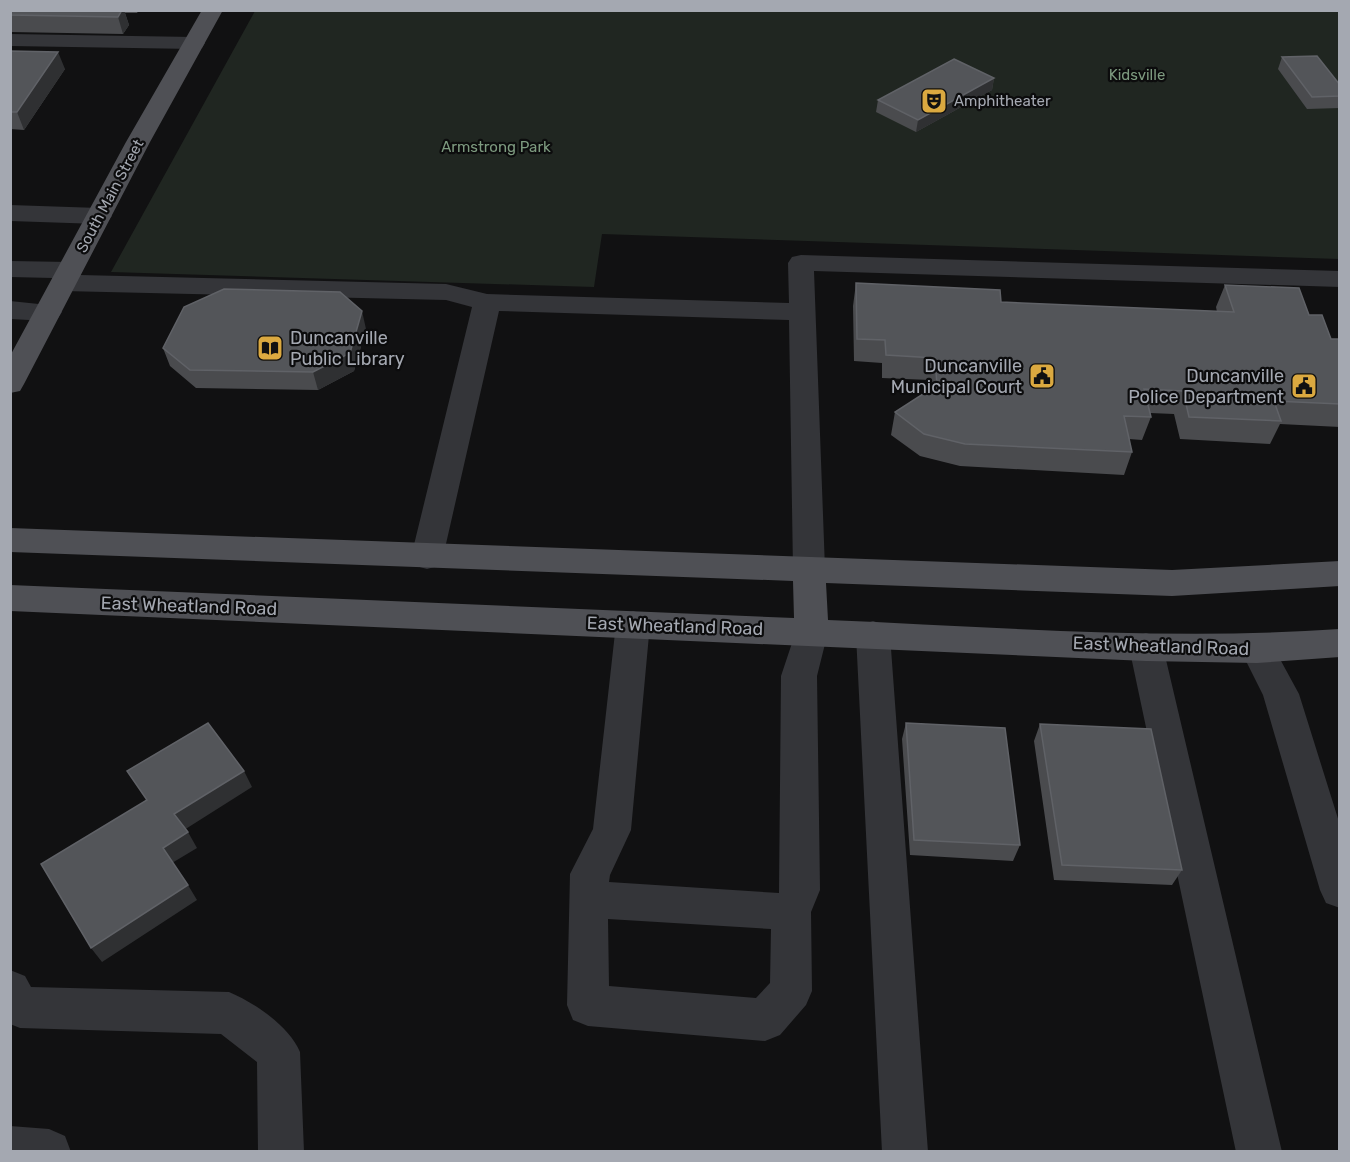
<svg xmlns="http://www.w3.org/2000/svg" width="1350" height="1162" viewBox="0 0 1350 1162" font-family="Rubik,sans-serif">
  <rect width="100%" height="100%" fill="#111112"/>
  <path fill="#202621" d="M255,11H1339V259L602,234L594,287L111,272Z"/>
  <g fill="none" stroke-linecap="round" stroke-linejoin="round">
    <path fill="#343539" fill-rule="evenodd" d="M10,34L194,37L202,38L205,43L202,48L194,49L10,46Z
      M10,205L99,208L108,211L112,216L108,221L99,224L10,221Z
      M801,255L1340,271V287L814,271L825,569L821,578L809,581L797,578L793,569L789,320L499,311L443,557L438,566L427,569L416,566L411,557L472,307L446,300L63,291L54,289L50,283L53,278L10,277V261L70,262L79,264L83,270L80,275L446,284L487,294L789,303L788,263L792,257Z
      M10,301L58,306L62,312L58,318L48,321L10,319Z
      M633,611L645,615L650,624L631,830L610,875L609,882L779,893L781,676L799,622L811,619L823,622L828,632L817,676L820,890L811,912L812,991L806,1005L780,1035L765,1041L588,1026L573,1020L567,1005L570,874L593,829L616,624L621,615ZM608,919L771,929L770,983L756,998L609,986Z
      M873,621L885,625L890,635L928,1152H882L856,635L861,625Z
      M1146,633L1158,637L1163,647L1282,1152H1236L1129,647L1134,637Z
      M1257,635L1269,639L1299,694L1340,825V908L1326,903L1320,890L1263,695L1240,649L1245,639Z
      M10,970L25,976L31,987L229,992C255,1003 289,1026 300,1052L304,1152H258L257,1062L221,1034L20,1028L10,1024Z
      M10,1126L49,1129L65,1136L71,1152H10Z"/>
    <path fill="#4f5055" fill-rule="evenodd" d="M202,10H223L150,142L24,384L20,391L10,393V356L126,142Z
      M10,528L1172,570L1340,561V586L1172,596L826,583L828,620C998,627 1169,641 1340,629V657L1257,663L1146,661L10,611V585L794,618L793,581L10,552Z"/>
  </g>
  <path fill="#4a4b4e" d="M10,10H139L137,13H125L129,25L123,34L10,32Z
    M10,51L65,69L24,130L10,129Z
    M1282,57L1340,85V108L1307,109L1278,69Z
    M994,78L992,90L916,132L876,112L878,100Z
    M856,283L1001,302L1217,312L1216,307L1225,285L1309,315L1331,339H1340V427L1280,424L1270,444L1180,439L1174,414L1150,413L1151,417L1142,440L1129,439L1132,452L1124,475L960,466L920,456L891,435L895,412L931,389L930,380L882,378V363L854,361L853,306Z
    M366,329L354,371L318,390L196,388L170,366L163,348Z
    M906,723L1020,845L1013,861L910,855L902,739Z
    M1040,724L1182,870L1172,885L1054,880L1034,741Z"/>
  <path fill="#2f3032" d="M122,10H124L129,25L123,34L118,17Z
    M58,52L65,69L24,130L17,112Z
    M994,78L992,90L916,132L918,120Z
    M362,311L366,329L354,371L318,390L313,372Z
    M244,771L252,787L184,830L174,814Z
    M188,832L197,848L172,863L163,848Z
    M188,885L197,900L102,962L91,948Z"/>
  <path fill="#535559" stroke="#606267" stroke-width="1.5" d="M10,10H122L118,17L10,15Z
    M10,51L58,52L17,112H10Z
    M1317,56L1340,85V96L1312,97L1282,57Z
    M954,59L994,78L918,120L878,100Z
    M856,283L1000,290L1001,302L1234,312L1225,285L1299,288L1309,315H1322L1331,339H1340V404L1274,401L1281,421L1189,417L1183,391L1144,389L1151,417L1124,416L1132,452L965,444L924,434L895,412L937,385L935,358L886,355L885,340L857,339Z
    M224,289L340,292L362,311L350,353L313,372L190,370L163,348L184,307Z
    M208,723L244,771L174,814L188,832L163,848L188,885L91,948L41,864L147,800L127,771Z
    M906,723L1005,728L1020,845L914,840Z
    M1040,724L1151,729L1182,870L1062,865Z"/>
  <defs>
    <g id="theatre-square" transform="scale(1.35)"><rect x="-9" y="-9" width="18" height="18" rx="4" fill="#dba940" stroke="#0c0c0d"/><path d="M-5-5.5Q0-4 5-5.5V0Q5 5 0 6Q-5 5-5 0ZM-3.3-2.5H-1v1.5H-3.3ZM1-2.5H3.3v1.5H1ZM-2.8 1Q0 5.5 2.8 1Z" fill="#111"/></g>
    <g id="library-square" transform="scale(1.35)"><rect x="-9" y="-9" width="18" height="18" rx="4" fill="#dba940" stroke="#0c0c0d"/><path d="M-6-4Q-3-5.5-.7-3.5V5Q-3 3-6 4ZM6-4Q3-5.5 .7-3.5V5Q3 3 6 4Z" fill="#111"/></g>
    <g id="civic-square" transform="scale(1.35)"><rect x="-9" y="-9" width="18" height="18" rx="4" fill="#dba940" stroke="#0c0c0d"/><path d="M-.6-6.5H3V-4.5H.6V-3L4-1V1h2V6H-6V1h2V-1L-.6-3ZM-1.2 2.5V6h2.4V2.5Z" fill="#111"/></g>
  </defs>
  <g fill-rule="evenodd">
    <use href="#theatre-square" x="934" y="101"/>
    <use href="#library-square" x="270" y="348"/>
    <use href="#civic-square" x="1042" y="376"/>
    <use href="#civic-square" x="1304" y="386"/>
  </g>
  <g text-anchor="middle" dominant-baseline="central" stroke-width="4.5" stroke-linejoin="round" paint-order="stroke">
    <g font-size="15" fill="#7d9a7f" stroke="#0c0c0d">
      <text x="1137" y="75">Kidsville</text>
      <text x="496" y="147">Armstrong Park</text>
    </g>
    <g font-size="15" fill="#a4a8b1" stroke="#0c0c0d" text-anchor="start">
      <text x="954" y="101">Amphitheater</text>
    </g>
    <g font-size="15" fill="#a4a8b1" stroke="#0c0c0d">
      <text transform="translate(110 196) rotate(-62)">South Main Street</text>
    </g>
    <g font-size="18" fill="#a4a8b1" stroke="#0c0c0d" text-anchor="end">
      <text x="290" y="338" text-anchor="start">Duncanville<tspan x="290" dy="21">Public Library</tspan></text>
      <text x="1022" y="366">Duncanville<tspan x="1022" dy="21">Municipal Court</tspan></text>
      <text x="1284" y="376">Duncanville<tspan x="1284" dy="21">Police Department</tspan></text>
    </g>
    <g font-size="18" fill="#a4a8b1" stroke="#0c0c0d">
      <text transform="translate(189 606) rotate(2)">East Wheatland Road</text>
      <text transform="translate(675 626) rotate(2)">East Wheatland Road</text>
      <text transform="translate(1161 646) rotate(2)">East Wheatland Road</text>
    </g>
  </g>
  <rect width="1350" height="1162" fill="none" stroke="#a4a8b1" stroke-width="24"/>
</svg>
